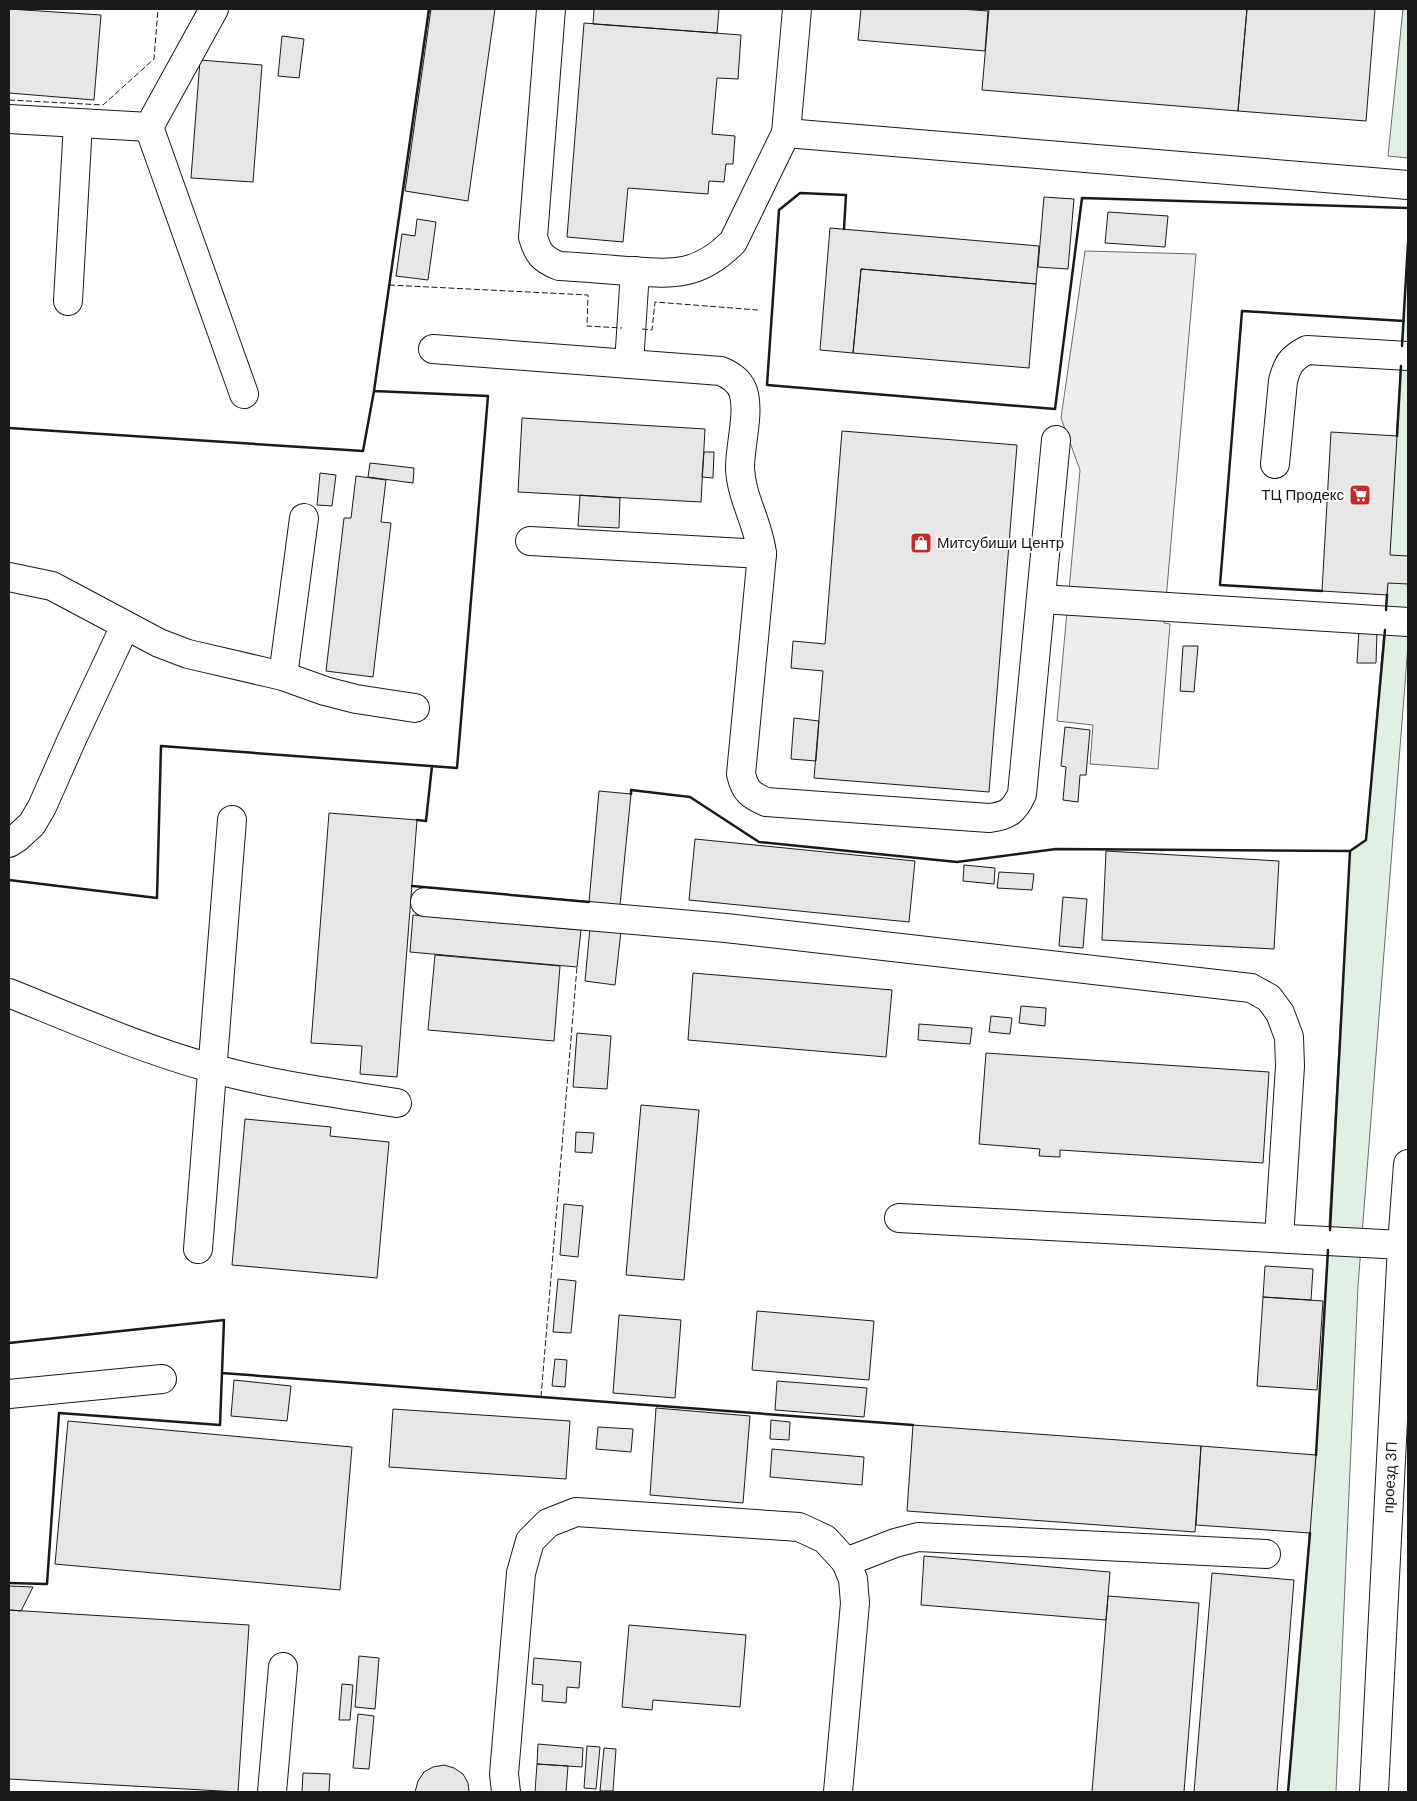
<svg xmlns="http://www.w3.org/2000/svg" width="1417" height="1801" viewBox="0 0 1417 1801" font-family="'DM Sans',sans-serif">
  <rect width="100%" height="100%" fill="#fff"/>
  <path fill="#e0efe3" stroke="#6a6a6a" d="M1403,9H1408V158L1388,156Z
    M1408,243V645L1358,1286L1336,1792H1288L1316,1455L1350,851L1366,840L1387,595Z"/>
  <path fill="#ededed" stroke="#6a6a6a" d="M1085,251L1196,254L1164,623L1170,624L1158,769L1090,764L1093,725L1057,721L1080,470L1061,418Z"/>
  <path fill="#e6e6e6" stroke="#1a1a1a" d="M9,9L101,15L94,100L9,93Z
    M431,9H495L468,201L405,191Z
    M594,9H719L717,33L593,24Z
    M861,9H960L988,11L985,51L858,40Z
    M989,9H1247L1238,111L982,90Z
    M1247,9H1375L1366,121L1238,111Z
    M584,23L741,35L738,79L717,78L712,134L735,136L733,164H726L724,182L709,181L708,194L628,188L623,242L567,237Z
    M282,36L304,39L299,78L278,76Z
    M200,60L262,65L253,182L191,178Z
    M1044,197L1074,199L1068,269L1038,267Z
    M1108,212L1168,216L1165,247L1105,243Z
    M417,219L436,222L428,280L396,276L402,234L415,236Z
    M830,228L1039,246L1036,284L861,269L853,353L820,350Z
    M861,269L1036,284L1029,368L853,353Z
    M522,418L705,429L701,502L518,492Z
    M842,431L1017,445L989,792L814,778L823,671L791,668L793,641L825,644Z
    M1331,432L1397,436L1390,555L1408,556V584L1388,583L1387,595L1322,591Z
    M704,452H714L713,478L702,477Z
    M370,463L414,468L413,483L368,477Z
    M320,473L336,475L332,506L317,505Z
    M356,476L386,480L381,522L391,523L373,677L326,671L344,518H351Z
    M580,495L620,498L619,528L578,526Z
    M1359,630L1377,631L1376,663H1357Z
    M1183,646H1198L1194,692L1180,691Z
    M794,718L819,721L816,761L791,759Z
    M1065,727L1090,730L1086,775H1080L1078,802L1063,800L1066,767L1061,766Z
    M599,791L631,794L620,905L589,902Z
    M329,813L417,820L397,1077L360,1074L362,1046L311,1043Z
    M695,839L915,861L909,922L689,900Z
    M1106,851L1279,861L1274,949L1102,940Z
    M964,865L995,868L994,884L963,881Z
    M999,872L1034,874L1032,890L997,888Z
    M1063,897L1087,899L1083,948L1059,946Z
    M413,915L581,930L577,967L410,952Z
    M590,928L621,931L615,985L585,981Z
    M435,955L560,966L554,1041L428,1030Z
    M693,973L892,990L886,1057L688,1040Z
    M1021,1006L1046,1008L1045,1026L1019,1023Z
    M991,1016L1012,1018L1010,1034L989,1032Z
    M919,1024L972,1028L970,1044L918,1040Z
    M577,1033L611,1036L607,1089L573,1087Z
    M986,1053L1269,1072L1263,1163L1060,1150V1157L1039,1156L1040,1149L979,1144Z
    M641,1105L699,1110L684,1280L626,1275Z
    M245,1119L331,1127L330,1136L389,1142L377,1278L232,1265Z
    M576,1132L594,1133L592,1153L575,1152Z
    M564,1204L583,1206L578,1257L560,1255Z
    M1265,1266L1313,1269L1311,1300L1263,1297Z
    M558,1279L576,1281L571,1333L553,1332Z
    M1263,1297L1323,1301L1317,1390L1257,1386Z
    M757,1311L874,1321L869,1380L752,1370Z
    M619,1315L681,1320L675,1398L613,1393Z
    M555,1359L567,1360L565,1387L552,1386Z
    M234,1380L291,1386L287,1421L231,1416Z
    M777,1381L867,1388L864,1417L775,1410Z
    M656,1408L750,1416L743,1503L650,1495Z
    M393,1409L570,1421L566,1479L389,1467Z
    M771,1420L790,1422L789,1440L770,1439Z
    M68,1421L352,1447L340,1590L55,1564Z
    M913,1425L1201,1446L1195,1532L907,1511Z
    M598,1427L633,1429L631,1452L596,1449Z
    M1201,1446L1316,1455L1310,1533L1196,1525Z
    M772,1449L864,1457L862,1485L770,1477Z
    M924,1556L1110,1572L1106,1620L921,1605Z
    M1212,1573L1294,1580L1277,1792H1194Z
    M9,1586L33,1587L21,1611L9,1610Z
    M1108,1596L1199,1603L1184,1792H1092Z
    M9,1610L249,1625L238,1792L9,1779Z
    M629,1625L746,1635L740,1707L653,1700L652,1710L622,1707Z
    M359,1656L379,1658L375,1709L355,1707Z
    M534,1658L581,1662L579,1688L567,1687L566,1703L542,1701L543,1685L532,1684Z
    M342,1684L353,1685L350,1720H339Z
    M358,1714L374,1716L369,1769L353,1768Z
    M538,1744L583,1748L582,1767L537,1764Z
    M587,1746L600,1747L596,1789L584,1788Z
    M604,1748L616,1749L613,1791H600Z
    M537,1764L568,1766L566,1792H535Z
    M444,1765L454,1768L463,1774L468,1783L469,1792H415L418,1781L424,1772L433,1767Z
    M303,1773L330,1774L329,1792H302Z"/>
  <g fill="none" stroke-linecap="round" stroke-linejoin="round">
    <g stroke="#1a1a1a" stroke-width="30">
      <g id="minor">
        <path d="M551,9L533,237C538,254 542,259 559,266C581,267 604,269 627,271C673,274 698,277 733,242L786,133L797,9"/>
        <path d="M9,119L149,127L214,9"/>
        <path d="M149,127L244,394"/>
        <path d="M786,133L1408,185"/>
        <path d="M68,301L78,123"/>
        <path d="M433,349L721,371C730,375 739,380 743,391C750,413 740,444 740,468C741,498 759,524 762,554L741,774C745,791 750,795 766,802L989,818C1008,816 1014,811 1022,794L1056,440"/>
        <path d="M629,364L635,271"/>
        <path d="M1275,464L1283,381C1287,365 1291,358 1307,350L1408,356"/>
        <path d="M530,541L762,554"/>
        <path d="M9,577L52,586L159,643L188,654L283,676L325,691L356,699L415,708"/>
        <path d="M1041,599L1408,622"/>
        <path d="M283,676L304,518"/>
        <path d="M9,843L17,838L32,824L42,807L72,739L125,626"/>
        <path d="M425,902L726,928L1251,988L1269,998L1280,1013L1289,1037L1290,1066L1279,1238"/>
        <path d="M9,993C76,1020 142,1049 211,1068C272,1085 335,1093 397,1103"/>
        <path d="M899,1218L1402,1245"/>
        <path d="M198,1249L232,820"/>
        <path d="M9,1394L162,1379"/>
        <path d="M846,1562L895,1543L918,1537L1266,1554"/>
        <path d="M272,1792L283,1667"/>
        <path d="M506,1792L504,1774L521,1573L530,1541L548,1523L576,1512L799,1527L825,1539L846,1562L853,1579L855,1603L838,1792"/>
        <path id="s1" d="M1374,1792L1402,1245L1408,1164"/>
      </g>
    </g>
    <use href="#minor" stroke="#fff" stroke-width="28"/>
    <path stroke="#1a1a1a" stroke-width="1" stroke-dasharray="6 2.5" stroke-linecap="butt" d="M9,100L103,105L154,59L158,9
      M389,285L588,295L587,326L622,328
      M642,329L652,330L655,302L758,310
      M541,1397L577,967"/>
    <path stroke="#1a1a1a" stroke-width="2.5" d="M844,229L846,195L800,193L779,210L767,385L1055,409L1082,198L1408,208
      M1402,346L1408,243
      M9,428L363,451L374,391L429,9
      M1397,436L1401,366
      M1322,591L1220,585L1242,311L1404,321
      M1386,610L1387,595
      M631,794V790L690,797L759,842L957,862L1056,849L1350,851L1366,840L1385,630
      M417,820L426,821L432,766
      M9,880L157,898L161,746L457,768L488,396L374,391
      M412,886L589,902
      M1330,1230L1350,851
      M9,1343L224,1320L220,1425L59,1413L47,1584L9,1583
      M222,1373L913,1425
      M1316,1455L1328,1250
      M1288,1792L1310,1533"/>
  </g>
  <defs>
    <g id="supermarket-square" transform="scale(1.125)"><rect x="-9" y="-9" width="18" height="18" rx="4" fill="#c62828" stroke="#fff"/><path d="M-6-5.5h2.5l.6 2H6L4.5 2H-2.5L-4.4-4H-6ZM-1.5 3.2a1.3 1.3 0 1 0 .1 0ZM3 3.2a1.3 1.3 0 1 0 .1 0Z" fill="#fff"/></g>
    <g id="shop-square" transform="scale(1.125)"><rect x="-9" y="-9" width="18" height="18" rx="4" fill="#c62828" stroke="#fff"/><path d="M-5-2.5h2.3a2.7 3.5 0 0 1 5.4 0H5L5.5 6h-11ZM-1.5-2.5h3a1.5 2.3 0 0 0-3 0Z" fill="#fff"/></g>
  </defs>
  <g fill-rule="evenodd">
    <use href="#supermarket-square" x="1360" y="495"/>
    <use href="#shop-square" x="921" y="543"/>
  </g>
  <g text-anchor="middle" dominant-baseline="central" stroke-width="4" stroke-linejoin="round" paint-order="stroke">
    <g font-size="15" fill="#1a1a1a" stroke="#fff" text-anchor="end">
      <text x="1344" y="495">ТЦ Продекс</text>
      <text x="937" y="543" text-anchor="start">Митсубиши Центр</text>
    </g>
    <g font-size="15" fill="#1a1a1a" stroke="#fff">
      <text stroke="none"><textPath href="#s1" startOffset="315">проезд 3П</textPath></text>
    </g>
  </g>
  <rect width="1417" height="1801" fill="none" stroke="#1a1a1a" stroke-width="20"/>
</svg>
